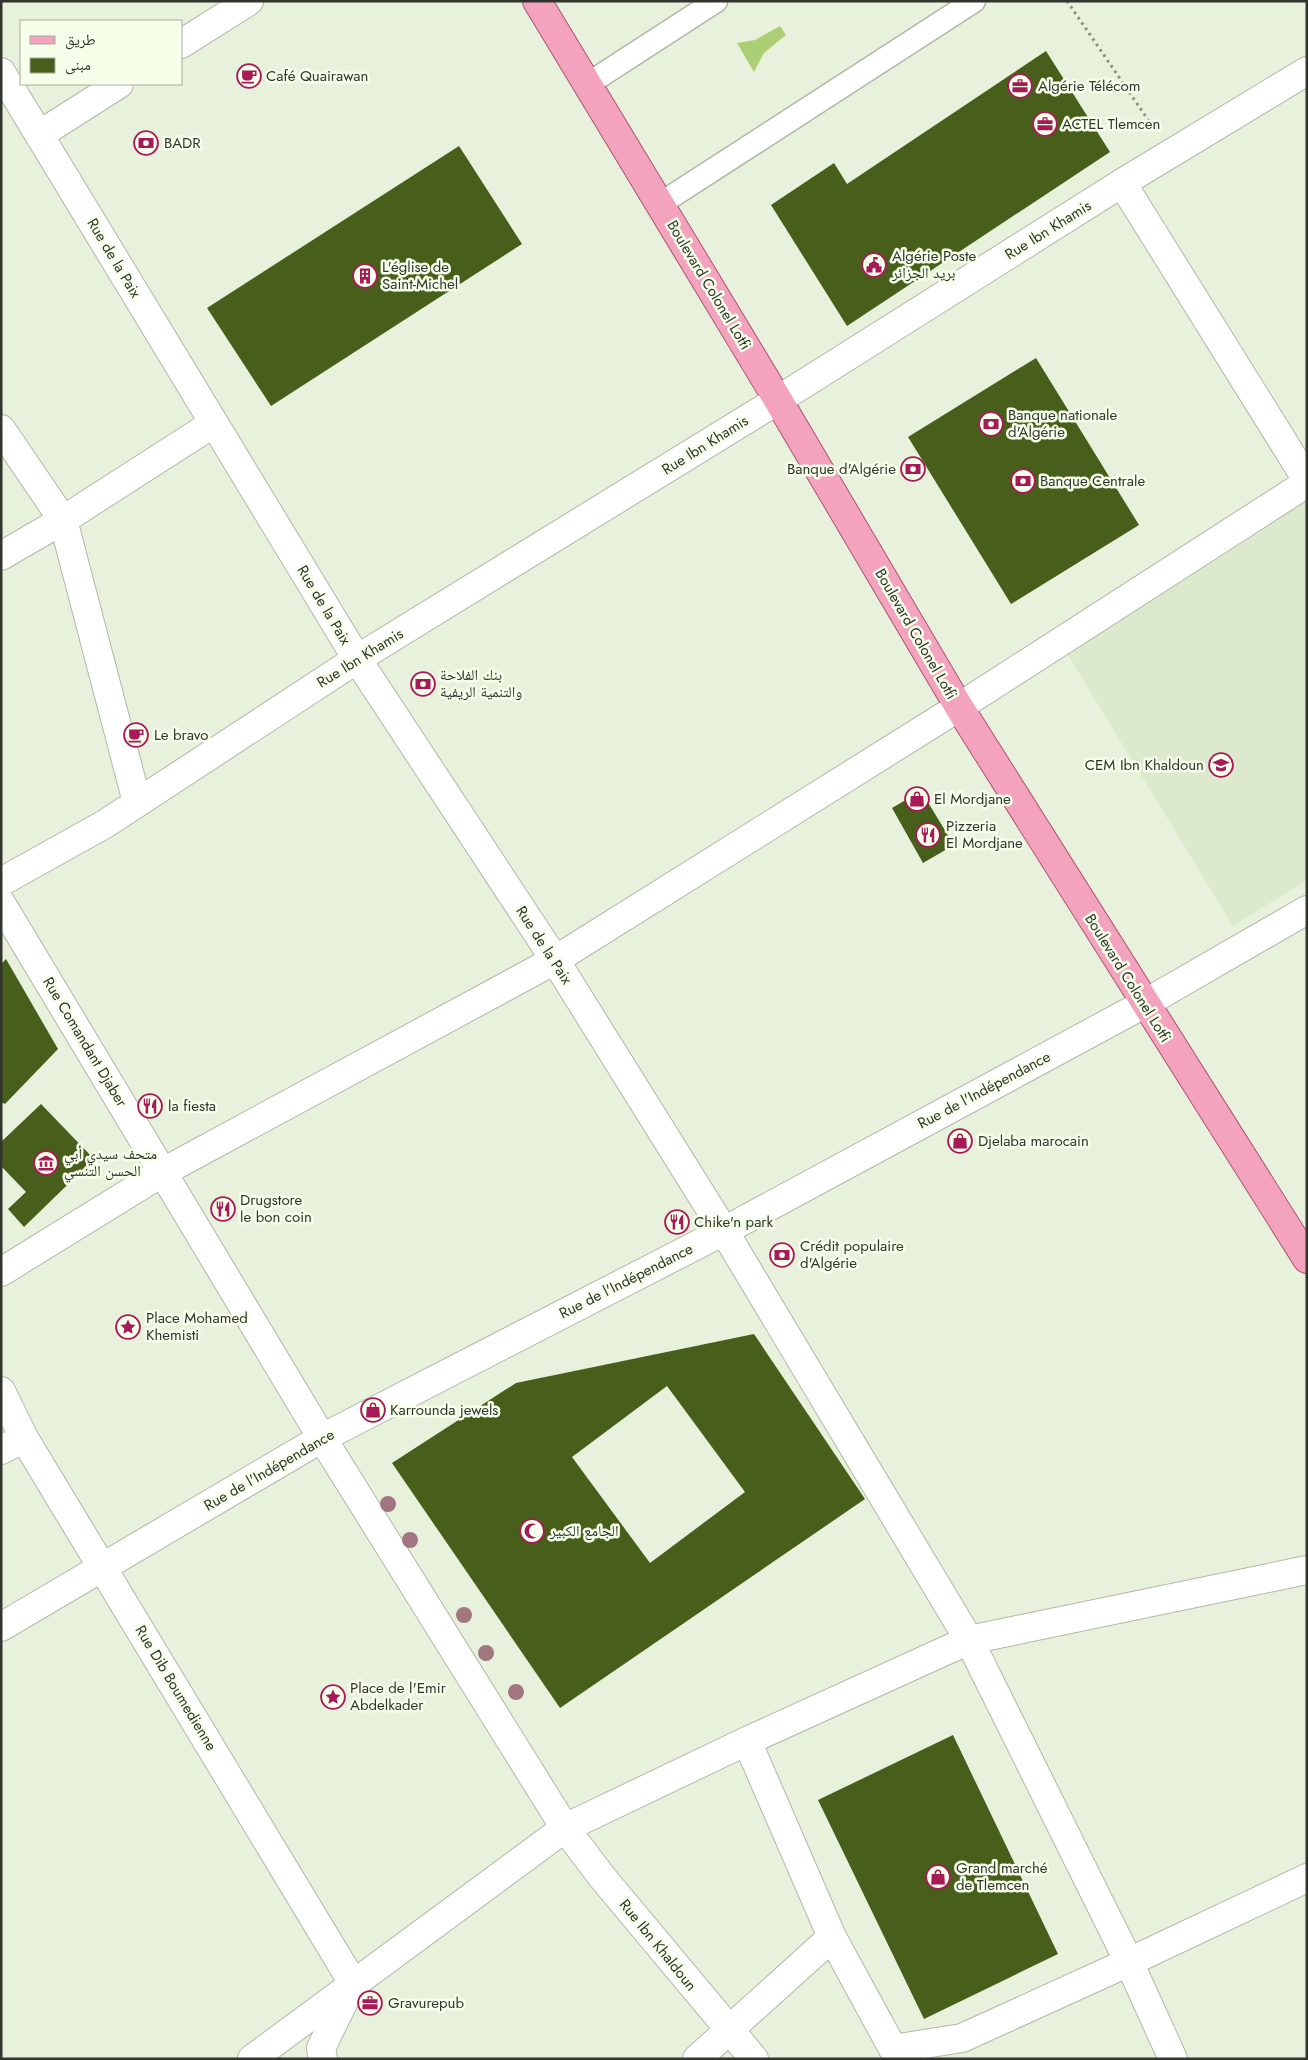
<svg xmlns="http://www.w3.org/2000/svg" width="1308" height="2060" viewBox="0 0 1308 2060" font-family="Jost,'Noto Naskh Arabic',sans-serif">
  <rect width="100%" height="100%" fill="#e8f1dc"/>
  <path fill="#dce9cd" d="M1307,501V880L1233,926L1065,650Z"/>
  <path fill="#accf76" d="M780,26L786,35L764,53L754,72L737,43L755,40Z"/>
  <path fill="#475f1b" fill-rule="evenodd" d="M1046,51L1110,152L847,326L771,205L834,163L847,184Z
    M459,146L522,244L271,406L207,308Z
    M1036,358L1139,525L1011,604L908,437Z
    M921,791L954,845L923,863L892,808Z
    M6,959L58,1049L5,1104L1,1102V964Z
    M41,1104L94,1159L24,1227L8,1209L26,1192L1,1166V1142Z
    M754,1334L865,1499L560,1708L392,1463L516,1383ZM667,1386L745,1492L650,1563L572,1457Z
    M953,1735L1058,1954L924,2019L818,1800Z"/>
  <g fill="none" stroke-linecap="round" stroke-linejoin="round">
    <g stroke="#b0b9a5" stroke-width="25">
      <path id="lane" d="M588,84L716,1
        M660,204L974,1"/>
    </g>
    <g stroke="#b0b9a5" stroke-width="30">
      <path id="street" d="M181,44L249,1
        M1,72L357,659L555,960L724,1231L969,1640L1129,1962L1173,2059
        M39,135L119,84
        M1122,183L1307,480
        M1,429L63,520L137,802
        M1,556L63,520L214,423
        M1,882L105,824L357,659L778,400L1122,183L1307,71
        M1,903L322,1438L565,1828L602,1877L754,2059
        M1,1272L163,1172L555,960L959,707L1307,483
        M1,1391L24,1438L353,1983
        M1,1450L24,1438
        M1,1627L322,1438L724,1231L1144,1004L1307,910
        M747,1741L832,1937L893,2049L962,2038L1129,1962L1307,1878
        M252,2059L565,1828L747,1741L969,1640L1307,1570
        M323,2059L321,2048L350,1989
        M697,2059L832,1937"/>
    </g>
    <g stroke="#ab556f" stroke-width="30">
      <path id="primary" d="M537,1L778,400L959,707L1307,1259"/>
    </g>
    <path stroke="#888e80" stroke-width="3" stroke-dasharray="2.5 4" stroke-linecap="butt" d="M1067,1L1153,127"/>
    <use href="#lane" stroke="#fff" stroke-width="22"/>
    <use href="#street" stroke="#fff" stroke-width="28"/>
    <use href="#primary" stroke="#f4a3be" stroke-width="28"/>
  </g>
  <g fill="#a17680">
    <circle cx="388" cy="1504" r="8"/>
    <circle cx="410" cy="1540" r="8"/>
    <circle cx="464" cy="1615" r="8"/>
    <circle cx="486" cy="1653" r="8"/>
    <circle cx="516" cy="1692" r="8"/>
  </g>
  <defs>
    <g id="cafe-ring" transform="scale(1.25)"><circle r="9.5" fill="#f5ffe9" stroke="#a81957" stroke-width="1.5"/><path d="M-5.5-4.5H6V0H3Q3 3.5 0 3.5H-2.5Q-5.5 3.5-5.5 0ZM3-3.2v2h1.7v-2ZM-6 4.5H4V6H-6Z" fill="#a81957"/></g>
    <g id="office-ring" transform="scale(1.25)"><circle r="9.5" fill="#f5ffe9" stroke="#a81957" stroke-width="1.5"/><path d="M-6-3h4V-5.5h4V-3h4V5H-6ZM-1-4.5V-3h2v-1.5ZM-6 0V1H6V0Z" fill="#a81957"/></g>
    <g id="bank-ring" transform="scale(1.25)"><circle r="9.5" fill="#f5ffe9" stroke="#a81957" stroke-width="1.5"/><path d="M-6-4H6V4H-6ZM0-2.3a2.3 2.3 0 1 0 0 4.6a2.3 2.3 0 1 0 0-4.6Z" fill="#a81957"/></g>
    <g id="civic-ring" transform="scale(1.25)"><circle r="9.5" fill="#f5ffe9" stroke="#a81957" stroke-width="1.5"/><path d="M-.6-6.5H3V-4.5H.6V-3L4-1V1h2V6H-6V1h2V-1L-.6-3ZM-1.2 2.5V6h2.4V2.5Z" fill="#a81957"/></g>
    <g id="building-ring" transform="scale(1.25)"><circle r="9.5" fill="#f5ffe9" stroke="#a81957" stroke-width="1.5"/><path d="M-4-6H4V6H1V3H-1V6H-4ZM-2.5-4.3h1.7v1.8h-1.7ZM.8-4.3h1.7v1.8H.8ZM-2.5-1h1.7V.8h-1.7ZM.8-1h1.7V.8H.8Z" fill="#a81957"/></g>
    <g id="school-ring" transform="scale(1.25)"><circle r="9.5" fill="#f5ffe9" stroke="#a81957" stroke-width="1.5"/><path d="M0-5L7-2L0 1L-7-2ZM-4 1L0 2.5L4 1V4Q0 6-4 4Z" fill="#a81957"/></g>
    <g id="shop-ring" transform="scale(1.25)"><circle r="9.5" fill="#f5ffe9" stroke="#a81957" stroke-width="1.5"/><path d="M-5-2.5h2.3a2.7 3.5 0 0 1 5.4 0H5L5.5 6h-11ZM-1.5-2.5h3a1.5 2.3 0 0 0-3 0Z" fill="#a81957"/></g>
    <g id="restaurant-ring" transform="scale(1.25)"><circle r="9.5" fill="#f5ffe9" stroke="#a81957" stroke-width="1.5"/><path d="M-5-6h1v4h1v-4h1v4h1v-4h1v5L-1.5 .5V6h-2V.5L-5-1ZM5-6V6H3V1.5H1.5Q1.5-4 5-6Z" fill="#a81957"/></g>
    <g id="museum-ring" transform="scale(1.25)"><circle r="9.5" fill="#f5ffe9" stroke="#a81957" stroke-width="1.5"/><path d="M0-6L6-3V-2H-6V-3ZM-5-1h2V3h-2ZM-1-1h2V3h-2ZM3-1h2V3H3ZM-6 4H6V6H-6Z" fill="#a81957"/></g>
    <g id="sight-ring" transform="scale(1.25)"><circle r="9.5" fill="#f5ffe9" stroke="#a81957" stroke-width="1.5"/><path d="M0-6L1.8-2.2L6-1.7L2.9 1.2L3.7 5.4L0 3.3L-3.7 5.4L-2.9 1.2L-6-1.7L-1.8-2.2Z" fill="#a81957"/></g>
    <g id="mosque-ring" transform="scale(1.25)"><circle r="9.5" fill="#f5ffe9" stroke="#a81957" stroke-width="1.5"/><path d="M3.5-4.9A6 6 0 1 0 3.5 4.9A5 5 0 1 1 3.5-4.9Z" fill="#a81957"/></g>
  </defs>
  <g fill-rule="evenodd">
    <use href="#cafe-ring" x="249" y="76"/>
    <use href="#office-ring" x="1020" y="86"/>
    <use href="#office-ring" x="1045" y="124"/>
    <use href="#bank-ring" x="146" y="143"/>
    <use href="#civic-ring" x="874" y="265"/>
    <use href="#building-ring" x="365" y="276"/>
    <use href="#bank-ring" x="991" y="424"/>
    <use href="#bank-ring" x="913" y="469"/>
    <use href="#bank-ring" x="1023" y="481"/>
    <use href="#bank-ring" x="423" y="684"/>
    <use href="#cafe-ring" x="136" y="735"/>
    <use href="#school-ring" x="1221" y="765"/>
    <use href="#shop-ring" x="917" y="799"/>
    <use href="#restaurant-ring" x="928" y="835"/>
    <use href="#restaurant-ring" x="150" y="1106"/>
    <use href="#shop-ring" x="960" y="1141"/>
    <use href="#museum-ring" x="46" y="1163"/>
    <use href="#restaurant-ring" x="223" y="1209"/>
    <use href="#restaurant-ring" x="677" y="1222"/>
    <use href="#bank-ring" x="782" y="1255"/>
    <use href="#sight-ring" x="128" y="1327"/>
    <use href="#shop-ring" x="373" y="1410"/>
    <use href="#mosque-ring" x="532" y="1531"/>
    <use href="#sight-ring" x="333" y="1697"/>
    <use href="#shop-ring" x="938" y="1877"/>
    <use href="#office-ring" x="370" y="2003"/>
  </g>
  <g text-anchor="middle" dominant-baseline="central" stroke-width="5" stroke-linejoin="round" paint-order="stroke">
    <g font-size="15" fill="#31352d" stroke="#f5ffe9" text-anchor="start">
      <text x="266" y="76">Café Quairawan</text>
      <text x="1038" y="86">Algérie Télécom</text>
      <text x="1062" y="124">ACTEL Tlemcen</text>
      <text x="164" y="143">BADR</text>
      <text x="892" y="256">Algérie Poste<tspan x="892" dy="17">بريد الجزائر</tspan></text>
      <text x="382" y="267">L'église de<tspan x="382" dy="17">Saint-Michel</tspan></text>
      <text x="1008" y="415">Banque nationale<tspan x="1008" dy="17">d'Algérie</tspan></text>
      <text x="896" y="469" text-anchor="end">Banque d'Algérie</text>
      <text x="1040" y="481">Banque Centrale</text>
      <text x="440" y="675">بنك الفلاحة<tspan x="440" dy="17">والتنمية الريفية</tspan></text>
      <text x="154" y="735">Le bravo</text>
      <text x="1204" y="765" text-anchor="end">CEM Ibn Khaldoun</text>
      <text x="934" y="799">El Mordjane</text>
      <text x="946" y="826">Pizzeria<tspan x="946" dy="17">El Mordjane</tspan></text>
      <text x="168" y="1106">la fiesta</text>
      <text x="978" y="1141">Djelaba marocain</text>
      <text x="64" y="1154">متحف سيدي أبي<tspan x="64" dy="17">الحسن التنسي</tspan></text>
      <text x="240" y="1200">Drugstore<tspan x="240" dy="17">le bon coin</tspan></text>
      <text x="694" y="1222">Chike'n park</text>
      <text x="800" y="1246">Crédit populaire<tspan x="800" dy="17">d'Algérie</tspan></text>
      <text x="146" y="1318">Place Mohamed<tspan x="146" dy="17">Khemisti</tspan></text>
      <text x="390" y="1410">Karrounda jewels</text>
      <text x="550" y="1531">الجامع الكبير</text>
      <text x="350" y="1688">Place de l'Emir<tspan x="350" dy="17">Abdelkader</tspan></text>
      <text x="956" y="1868">Grand marché<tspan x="956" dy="17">de Tlemcen</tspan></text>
      <text x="388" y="2003">Gravurepub</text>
    </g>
    <g font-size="15" fill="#31352d" stroke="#f5ffe9">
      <text transform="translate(1048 230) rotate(-32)">Rue Ibn Khamis</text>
      <text transform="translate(114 258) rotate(59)">Rue de la Paix</text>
      <text transform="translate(709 285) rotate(59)">Boulevard Colonel Lotfi</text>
      <text transform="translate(705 445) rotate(-32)">Rue Ibn Khamis</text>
      <text transform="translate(324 605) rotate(59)">Rue de la Paix</text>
      <text transform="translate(916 634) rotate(60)">Boulevard Colonel Lotfi</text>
      <text transform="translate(360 658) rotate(-32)">Rue Ibn Khamis</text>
      <text transform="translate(544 945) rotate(57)">Rue de la Paix</text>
      <text transform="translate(1128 978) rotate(58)">Boulevard Colonel Lotfi</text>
      <text transform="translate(85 1042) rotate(59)">Rue Comandant Djaber</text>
      <text transform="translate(984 1090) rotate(-28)">Rue de l'Indépendance</text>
      <text transform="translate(626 1281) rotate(-27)">Rue de l'Indépendance</text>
      <text transform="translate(269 1470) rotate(-30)">Rue de l'Indépendance</text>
      <text transform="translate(176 1688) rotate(59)">Rue Dib Boumedienne</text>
      <text transform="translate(658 1945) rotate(51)">Rue Ibn Khaldoun</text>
    </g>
  </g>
  <rect width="1308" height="2060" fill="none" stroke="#31352d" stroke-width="5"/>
  <rect x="20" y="20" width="162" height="65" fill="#f5ffe9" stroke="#a7ae9e"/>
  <rect x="30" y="36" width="25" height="8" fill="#f4a3be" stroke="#a7ae9e"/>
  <text x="65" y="45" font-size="15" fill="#31352d">طريق</text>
  <rect x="30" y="58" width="25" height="15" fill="#475f1b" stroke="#a7ae9e"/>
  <text x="65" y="70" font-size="15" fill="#31352d">مبنى</text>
</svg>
